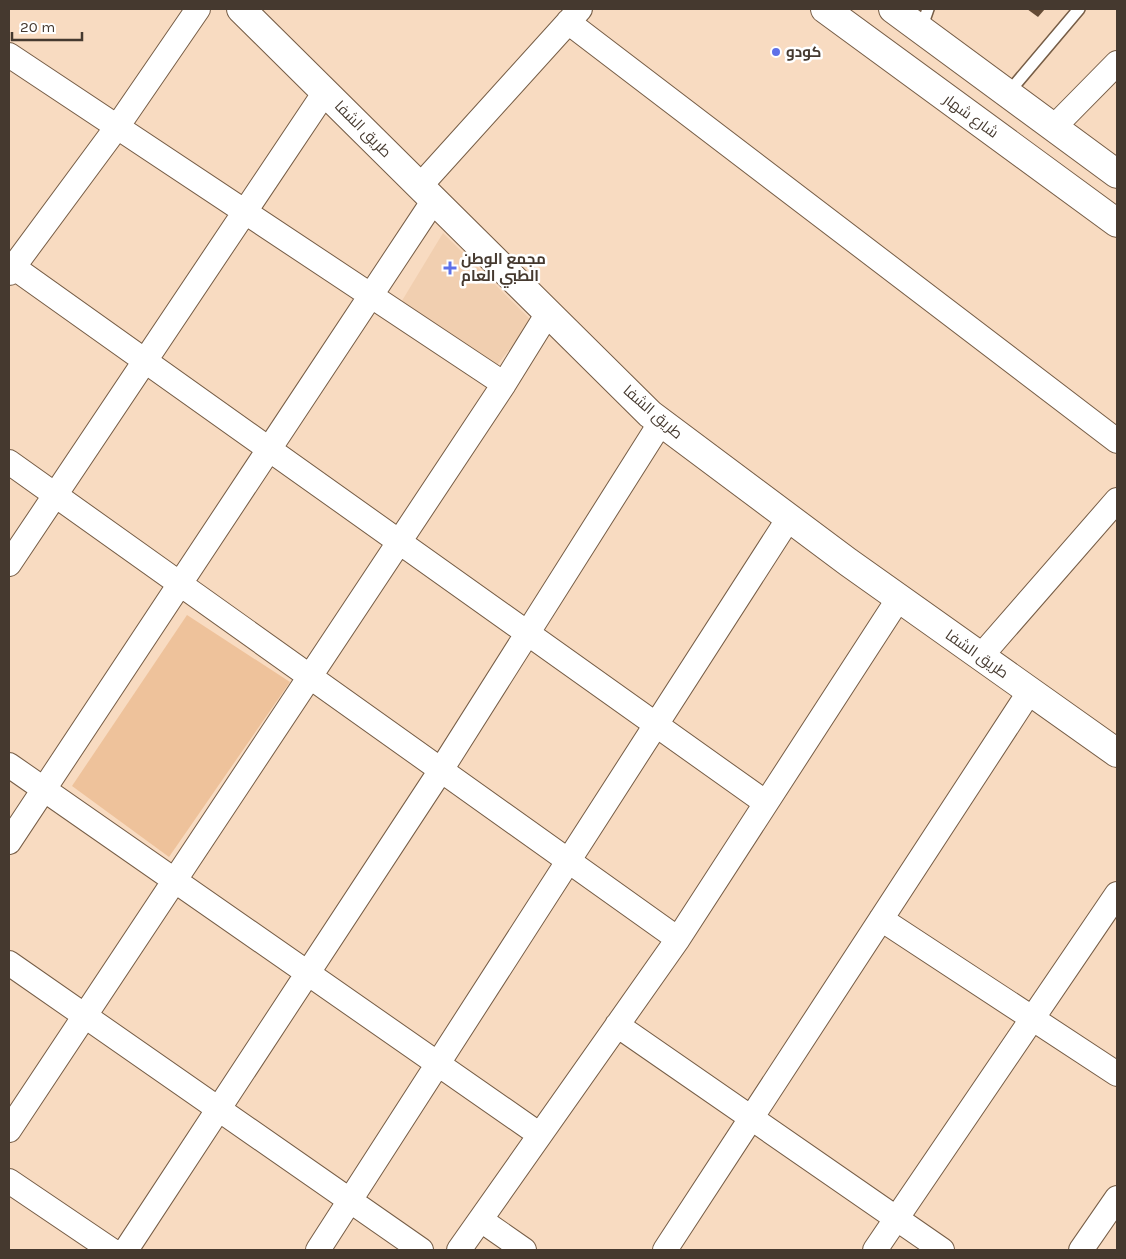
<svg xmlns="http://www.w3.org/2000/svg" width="1126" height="1259" viewBox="0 0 1126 1259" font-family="Karla,Cairo,sans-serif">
  <rect width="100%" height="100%" fill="#f8dbc1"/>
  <path fill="#f1cfb0" d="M443,233L532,321L493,370L400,304Z"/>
  <path fill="#eec29b" d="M187,615L290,682L169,857L72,786Z"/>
  <path fill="#644b35" d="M1027,9H1045L1038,17Z"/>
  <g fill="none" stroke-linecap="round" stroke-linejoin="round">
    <g stroke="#765d46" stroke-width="14">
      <path id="lane" d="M921,29L928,9
        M1008,93L1079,9"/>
    </g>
    <g stroke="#765d46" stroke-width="26">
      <path id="street" d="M568,22L1117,441
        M9,55L504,384
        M1054,127L1117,63
        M420,186L580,9
        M9,264L766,803
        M9,273L117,127L198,9
        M9,462L678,939
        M9,564L325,92
        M981,656L1117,500
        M9,765L540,1135
        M9,842L434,200
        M881,919L1117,1074
        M9,963L421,1250
        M617,1025L942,1250
        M9,1130L504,384L548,313
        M9,1181L111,1250
        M481,1220L524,1250
        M126,1250L441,770L661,422
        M318,1250L789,518
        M459,1250L678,939L899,598
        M665,1250L1030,691
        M875,1250L1117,894
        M1081,1250L1117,1198"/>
    </g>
    <g stroke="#765d46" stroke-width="30">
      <path id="secondary" d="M241,9L650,414L848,562L1117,753"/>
    </g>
    <g stroke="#765d46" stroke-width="30">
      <path id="primary" d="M825,9L1117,223
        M893,9L1117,174"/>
    </g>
    <use href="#lane" stroke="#fff" stroke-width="11"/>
    <use href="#street" stroke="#fff" stroke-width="24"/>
    <use href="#secondary" stroke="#fff" stroke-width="28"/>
    <use href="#primary" stroke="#fff" stroke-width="28"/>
  </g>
  <g fill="#5e70e8" stroke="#fff" stroke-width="2">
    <circle cx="776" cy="52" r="5"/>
    <path d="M447.5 260.5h5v5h5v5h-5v5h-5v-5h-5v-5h5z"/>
  </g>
  <g text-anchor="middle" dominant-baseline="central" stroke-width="5" stroke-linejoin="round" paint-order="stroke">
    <g font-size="15" font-weight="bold" fill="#45392f" stroke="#fff" text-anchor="start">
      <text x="786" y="52">كودو</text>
      <text x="461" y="259">مجمع الوطن<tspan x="461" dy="17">الطبي العام</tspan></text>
    </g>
    <g font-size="15" fill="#45392f" stroke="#fff">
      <text transform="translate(971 116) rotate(36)">شارع شهار</text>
      <text transform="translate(363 129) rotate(45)">طريق الشفا</text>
      <text transform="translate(653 412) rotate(41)">طريق الشفا</text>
      <text transform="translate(977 654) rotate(35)">طريق الشفا</text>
    </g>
  </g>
  <rect width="1126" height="1259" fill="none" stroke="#45392f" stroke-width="20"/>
  <path d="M12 32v8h70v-8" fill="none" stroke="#45392f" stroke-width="2.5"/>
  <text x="20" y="32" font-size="15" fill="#45392f" stroke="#ffffff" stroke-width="4" paint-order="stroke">20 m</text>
</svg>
